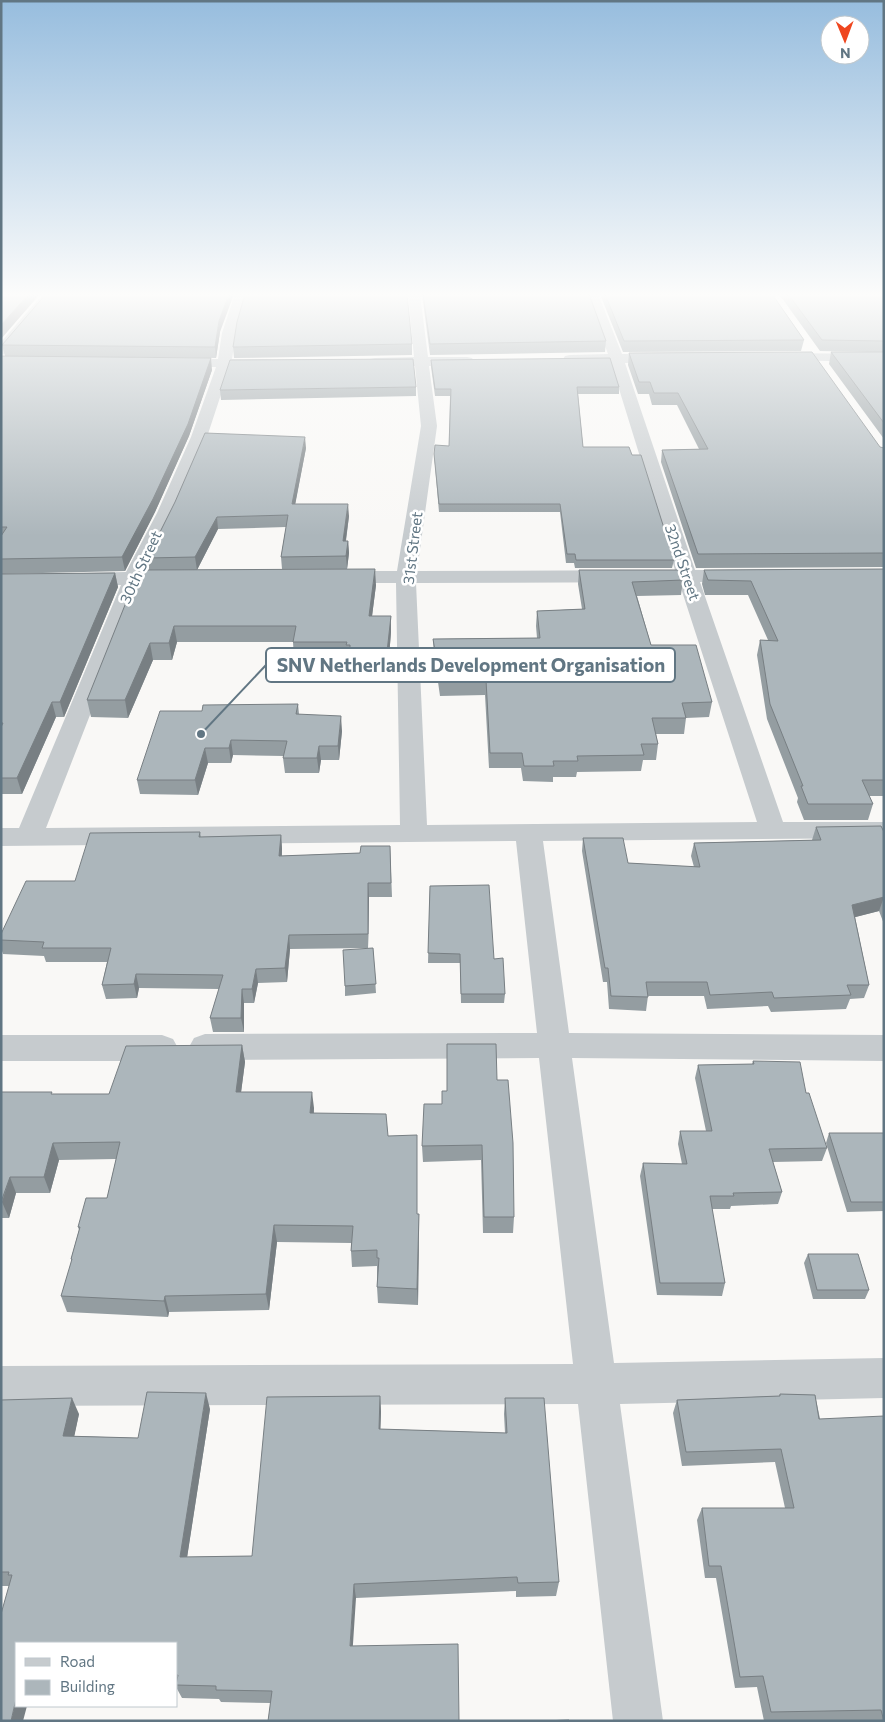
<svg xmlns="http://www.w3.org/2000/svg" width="885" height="1722" viewBox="0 0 885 1722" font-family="Commissioner,sans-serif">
  <rect width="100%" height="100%" fill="#f9f8f6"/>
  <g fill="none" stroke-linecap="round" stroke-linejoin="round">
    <path fill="#c6cbce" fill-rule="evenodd" d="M43,294H56L6,354L1,355V342Z
      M235,294H247L236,333L232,359H267L272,360L274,363L272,366L267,367H230L207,437L175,513L146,572L179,574L182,578L179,582L141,584L46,828L400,825L396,583H338L331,581L328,577L331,573L338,571H397L421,426L415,366H375L370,365L368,362L370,359L375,358L414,357L408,294H420L428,357H467L472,358L474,361L472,364L467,365L429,366L437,426L417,571L675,570L611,363H570L565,362L563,359L565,356L570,355L608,354L586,294H598L622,354H665L670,355L672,358L670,361L665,362L625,363L695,570H740L747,572L750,576L747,580L700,582L783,822H884V838L543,841L569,1033L884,1035V1061L572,1058L614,1363L884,1358V1398L620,1404L663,1721H613L578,1404L1,1406V1366L573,1364L539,1058L205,1060L194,1056L189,1047L194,1038L205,1034L537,1033L516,841L1,846V828H19L121,585H80L73,583L70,579L73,575L80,573L126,572L157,513L191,437L216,367H175L170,366L168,363L170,360L175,359H218L222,333ZM679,582L757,822L427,825L416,583Z
      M778,353L884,354V362L773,360L771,357L773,354Z
      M1,1035H162L173,1039L178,1048L173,1057L162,1061H1Z"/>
  </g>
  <path fill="#949da1" d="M422,294H589L606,341L605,352L430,355Z
    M600,294H772L804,340L801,351L623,352Z
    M779,294H884V439L829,364L831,352H872L820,351Z
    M220,332L216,358L131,357L212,370L189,436L155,512L125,571L1,574V356H5L2,345Z
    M412,344V355L234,358L233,347Z
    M629,353L880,447L884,448V567L696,568L661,462L662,450L699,449L677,405H652L649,394H638L628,365Z
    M431,360L619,387V394H578L583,447L674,560L672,568H575L574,563H566L560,512H439L434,454L449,446L450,396H435L431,367Z
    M416,387V396L221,400L220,390Z
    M306,448L295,504L349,516L346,541H348L349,553L347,569H282L281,557L286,527L218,529L197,570L376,585L372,616H391V632L388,669H351L350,662H347V659L294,658L293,642H177L172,660H153L128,718L91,717L87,700L149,570L147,558Z
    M884,569V796H869L873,804L868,820H804L797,802L798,798L767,719L757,655L760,640H768L748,595H705L702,584L704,570Z
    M579,570L683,580L681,595L637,596L651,645L712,702L709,717L686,718L684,734H656L658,744L656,760H643L641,771L577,772L576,777H553V782L523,781L521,768H489L485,695L440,696L434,654L433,639L537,638L536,626L537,611L582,609L578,584Z
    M115,573L118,587L64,717H56L22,794H1V574Z
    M298,704L299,714L342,731L339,760H321L319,773H285L283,758L284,756L233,755L231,763H208L198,795L140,794L137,780L202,711Z
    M816,827L884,832V924L879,911L855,917L869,985L864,998L850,999L846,1009L771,1012L768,1006L707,1009L704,996H648L646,1011L609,1009L607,982H603L582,851L583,838L628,863L694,867L691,856L694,843L812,840Z
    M200,832L201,837L281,835L282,849V856L360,853L390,846L392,897H369L368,948L290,949L287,982L258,983L254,1003H244V1032H213L210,1018L219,989L139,988L137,998L106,999L102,985L107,962H46L44,956L3,954L1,948V934L75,881Z
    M430,886L494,959L505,994L504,1003H461L460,963H428Z
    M373,948L376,993L345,996V986Z
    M242,1045L245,1062L241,1092L314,1108V1113L388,1136L417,1214H419L418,1305L378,1303L377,1287V1266L352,1267L351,1251V1243L277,1242L269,1310L169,1312L168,1317L67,1312L61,1296L72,1261L71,1259L79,1230L78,1227L107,1198L116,1159L59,1160L50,1193H16L9,1218H1V1092L53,1094H109Z
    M753,1061L806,1093L827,1148L822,1161L773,1162L782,1192L778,1204L731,1206L730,1209H712L725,1283L722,1296L657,1295L640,1176L643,1163L682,1164L678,1144L680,1131H706L695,1078L698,1065L752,1064Z
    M497,1080L514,1217L513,1233H483L481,1160L423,1162L422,1146L442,1104L447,1091Z
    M829,1133H884V1211L847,1212L826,1143Z
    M808,1254L869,1290L865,1299H813L804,1263Z
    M780,1394L815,1395L884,1721H872V1720L764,1721L757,1687L735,1688L716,1578H705L697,1520L702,1508H785L775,1462L682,1466L673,1413L677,1400L779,1396Z
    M380,1396L381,1412L380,1429L505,1433L504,1414L505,1398L559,1582L556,1596L516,1597V1591L356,1598L270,1703L221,1702L219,1699L182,1698L176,1687V1643H16L9,1586H1V1400L79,1414L74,1436L138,1438L210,1409L187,1557L252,1556Z"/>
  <path fill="#787f83" d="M29,294H40L1,339V325Z
    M229,294H234L220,332L216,358L215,347L219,321Z
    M211,358L212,370L189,436L155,512L125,571L122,557Z
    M305,437L306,448L293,516L292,504Z
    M348,504L349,516L344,553L343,541Z
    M217,517L218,529L197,570L195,557Z
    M348,541L349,553L347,569L346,556Z
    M375,569L376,585L370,632L369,616Z
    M115,573L118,587L64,717L60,702Z
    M391,616V632L388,669L387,652Z
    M174,626L177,642L172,660L169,643Z
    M150,643L153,660L128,718L125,700Z
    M52,702L56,717L22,794L17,778Z
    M341,716L342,731L339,760L338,746Z
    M231,740L233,755L231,763L229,748Z
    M319,746L321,760L319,773L317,758Z
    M205,748L208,763L198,795L195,780Z
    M281,835L282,849L281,870L279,856Z
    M368,883L369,897L368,948Z
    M884,897L879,911L848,919L852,905Z
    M289,935L290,949L287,982L285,968Z
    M256,969L258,983L254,1003L252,989Z
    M136,974L139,988L137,998L134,984Z
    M242,989L244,1003V1032L241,1018Z
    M242,1045L245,1062L239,1108L236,1092Z
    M312,1092L314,1108L312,1129L310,1113Z
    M53,1143L59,1160L50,1193L44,1177Z
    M10,1177L16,1193L9,1218L2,1202Z
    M419,1214V1230L418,1305L417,1289Z
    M274,1225L277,1242L269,1310L266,1294Z
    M165,1296L169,1312L168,1317L164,1301Z
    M206,1393L210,1409L185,1571L180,1557Z
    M380,1396L381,1412L380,1445L379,1429Z
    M72,1398L79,1414L71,1452L63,1436Z
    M354,1584L356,1598L352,1659L350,1646Z
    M16,1699V1706H27L23,1721H11Z"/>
  <path fill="#acb6bb" stroke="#787f83" d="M1,294H29L1,325Z
    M46,294H229L219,321L215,347L2,345Z
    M245,294H407L412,344L233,347L237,322Z
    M423,294H589L606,341L430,344Z
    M605,294H772L804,340L624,341Z
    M788,294H884V341L822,340Z
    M812,352L880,447L884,448V553L698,554L662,450L708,449L678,393H654L650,382H639L629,353Z
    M831,352H884V423Z
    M1,356L211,358L188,424L153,499L122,557L1,559V536L7,527H1Z
    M610,358L619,387H577L583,447H629L632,455H641L674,560H576L575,554H567L560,504H439L434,454L435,445L449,446L451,389H435L431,360Z
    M413,359L416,387L220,390L230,360Z
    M205,433L305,437L292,504H348L343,541H348L346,556L281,557L288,515L217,517L195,557L147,558L175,502Z
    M375,569L369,616H391L387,652H350V645H346L347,642H293L296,626H174L169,643H150L125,700H87L139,570Z
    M884,569V780H862L873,804H808L801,786H803L770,704L760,640L778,641L751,581L708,580L704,570Z
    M579,570H680L683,580L632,582L651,645H696L712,702L682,703L686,718H652L658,744H641L644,755L577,756L578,761H553L554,766H524L522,753H490L486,680L440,681L433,639L540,638L537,611L585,609Z
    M115,573L60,702H52L17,778H1V727L3,723H1V574Z
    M298,704L296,714L341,716L338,746H319L317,758H283L287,741L231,740L229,748H205L195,780H137L160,711H202L203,705Z
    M881,826L884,832V897L852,905L869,985H847L851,995L774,998L772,992L710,995L707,982H646L648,997L611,996L608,968H605L583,838H623L628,863L700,867L694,843L821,840L816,827Z
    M200,832L199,837L281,835L279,856L360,853L361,846H390L391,883H368V934L289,935L285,968L256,969L252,989H242L241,1018H210L223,975L136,974L134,984L102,985L111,948H42L44,942L1,940V934L26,881H75L90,833Z
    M489,885L494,959L503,958L505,994H461L460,954L428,953L430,886Z
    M373,948L376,984L345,986L343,950Z
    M447,1044H496L497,1080H508L513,1143L514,1217H484L482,1145L422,1146L424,1104H442V1091H447Z
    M242,1045L236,1092H312L310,1113L386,1114L388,1136L417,1135V1214H419L417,1289L377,1287L379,1258H377V1250L351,1251L353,1226L274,1225L266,1294L165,1296L164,1301L61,1296L72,1259H71L80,1227H78L86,1198H107L120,1142L53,1143L44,1177H10L1,1202V1092H52L51,1094H109L126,1046Z
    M753,1061L800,1062L806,1093H809L827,1148L769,1149L782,1192L733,1193L734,1196H710L725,1283H660L643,1163L687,1164L680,1131H712L698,1065L754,1064Z
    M829,1133H884V1202H851Z
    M808,1254H858L869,1290H817Z
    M147,1392L206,1393L180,1557L252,1556L267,1397L380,1396L379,1429L507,1433L505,1398H544L559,1582L518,1583L517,1577L354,1584L350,1646L458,1644L459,1721H268L272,1691L216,1690V1686L176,1685L178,1675H176V1643H16V1699L11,1721H1V1614L12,1575H8L9,1572H1V1400L72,1398L63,1436L138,1438Z
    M780,1394L815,1395L819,1419L884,1416V1721L881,1710L771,1712L763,1676L740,1677L721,1566H709L702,1508H794L781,1449L686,1452L677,1400L780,1396Z
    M569,1720V1721H543Z"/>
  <linearGradient id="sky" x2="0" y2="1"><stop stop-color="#97bdde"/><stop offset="0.55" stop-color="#fcfcfb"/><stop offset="1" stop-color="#fcfcfb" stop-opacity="0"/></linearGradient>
  <rect width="885" height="536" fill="url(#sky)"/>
  <g text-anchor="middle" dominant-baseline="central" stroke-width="5" stroke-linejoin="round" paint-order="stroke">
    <g font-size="15" fill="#617683" stroke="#fff">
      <text transform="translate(412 548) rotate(-83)">31st Street</text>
      <text transform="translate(683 562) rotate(71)">32nd Street</text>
      <text transform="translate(140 567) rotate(-65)">30th Street</text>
    </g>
  </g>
  <path fill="none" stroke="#617683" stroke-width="2" d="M201 734L266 665"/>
  <circle fill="#617683" stroke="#fff" stroke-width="2" cx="201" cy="734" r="5"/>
  <rect fill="#fff" stroke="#617683" stroke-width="2" x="266" y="648" width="409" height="34" rx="5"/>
  <g font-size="19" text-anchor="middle" font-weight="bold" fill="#617683">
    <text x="471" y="672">SNV Netherlands Development Organisation</text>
  </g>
  <rect width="885" height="1722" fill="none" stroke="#617683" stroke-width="5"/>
  <rect x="15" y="1642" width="162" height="65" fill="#ffffff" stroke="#c0c8cd"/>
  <rect x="25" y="1658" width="25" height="8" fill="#c6cbce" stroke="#c0c8cd"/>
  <text x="60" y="1667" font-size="15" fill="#617683">Road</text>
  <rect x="25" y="1680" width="25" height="15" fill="#acb6bb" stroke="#c0c8cd"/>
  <text x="60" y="1692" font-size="15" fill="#617683">Building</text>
  <g transform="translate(845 40) rotate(179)"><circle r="24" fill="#ffffff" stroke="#c0c8cd"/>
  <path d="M0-4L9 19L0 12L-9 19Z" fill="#ef461f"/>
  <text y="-8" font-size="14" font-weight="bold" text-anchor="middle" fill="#617683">N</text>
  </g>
</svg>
